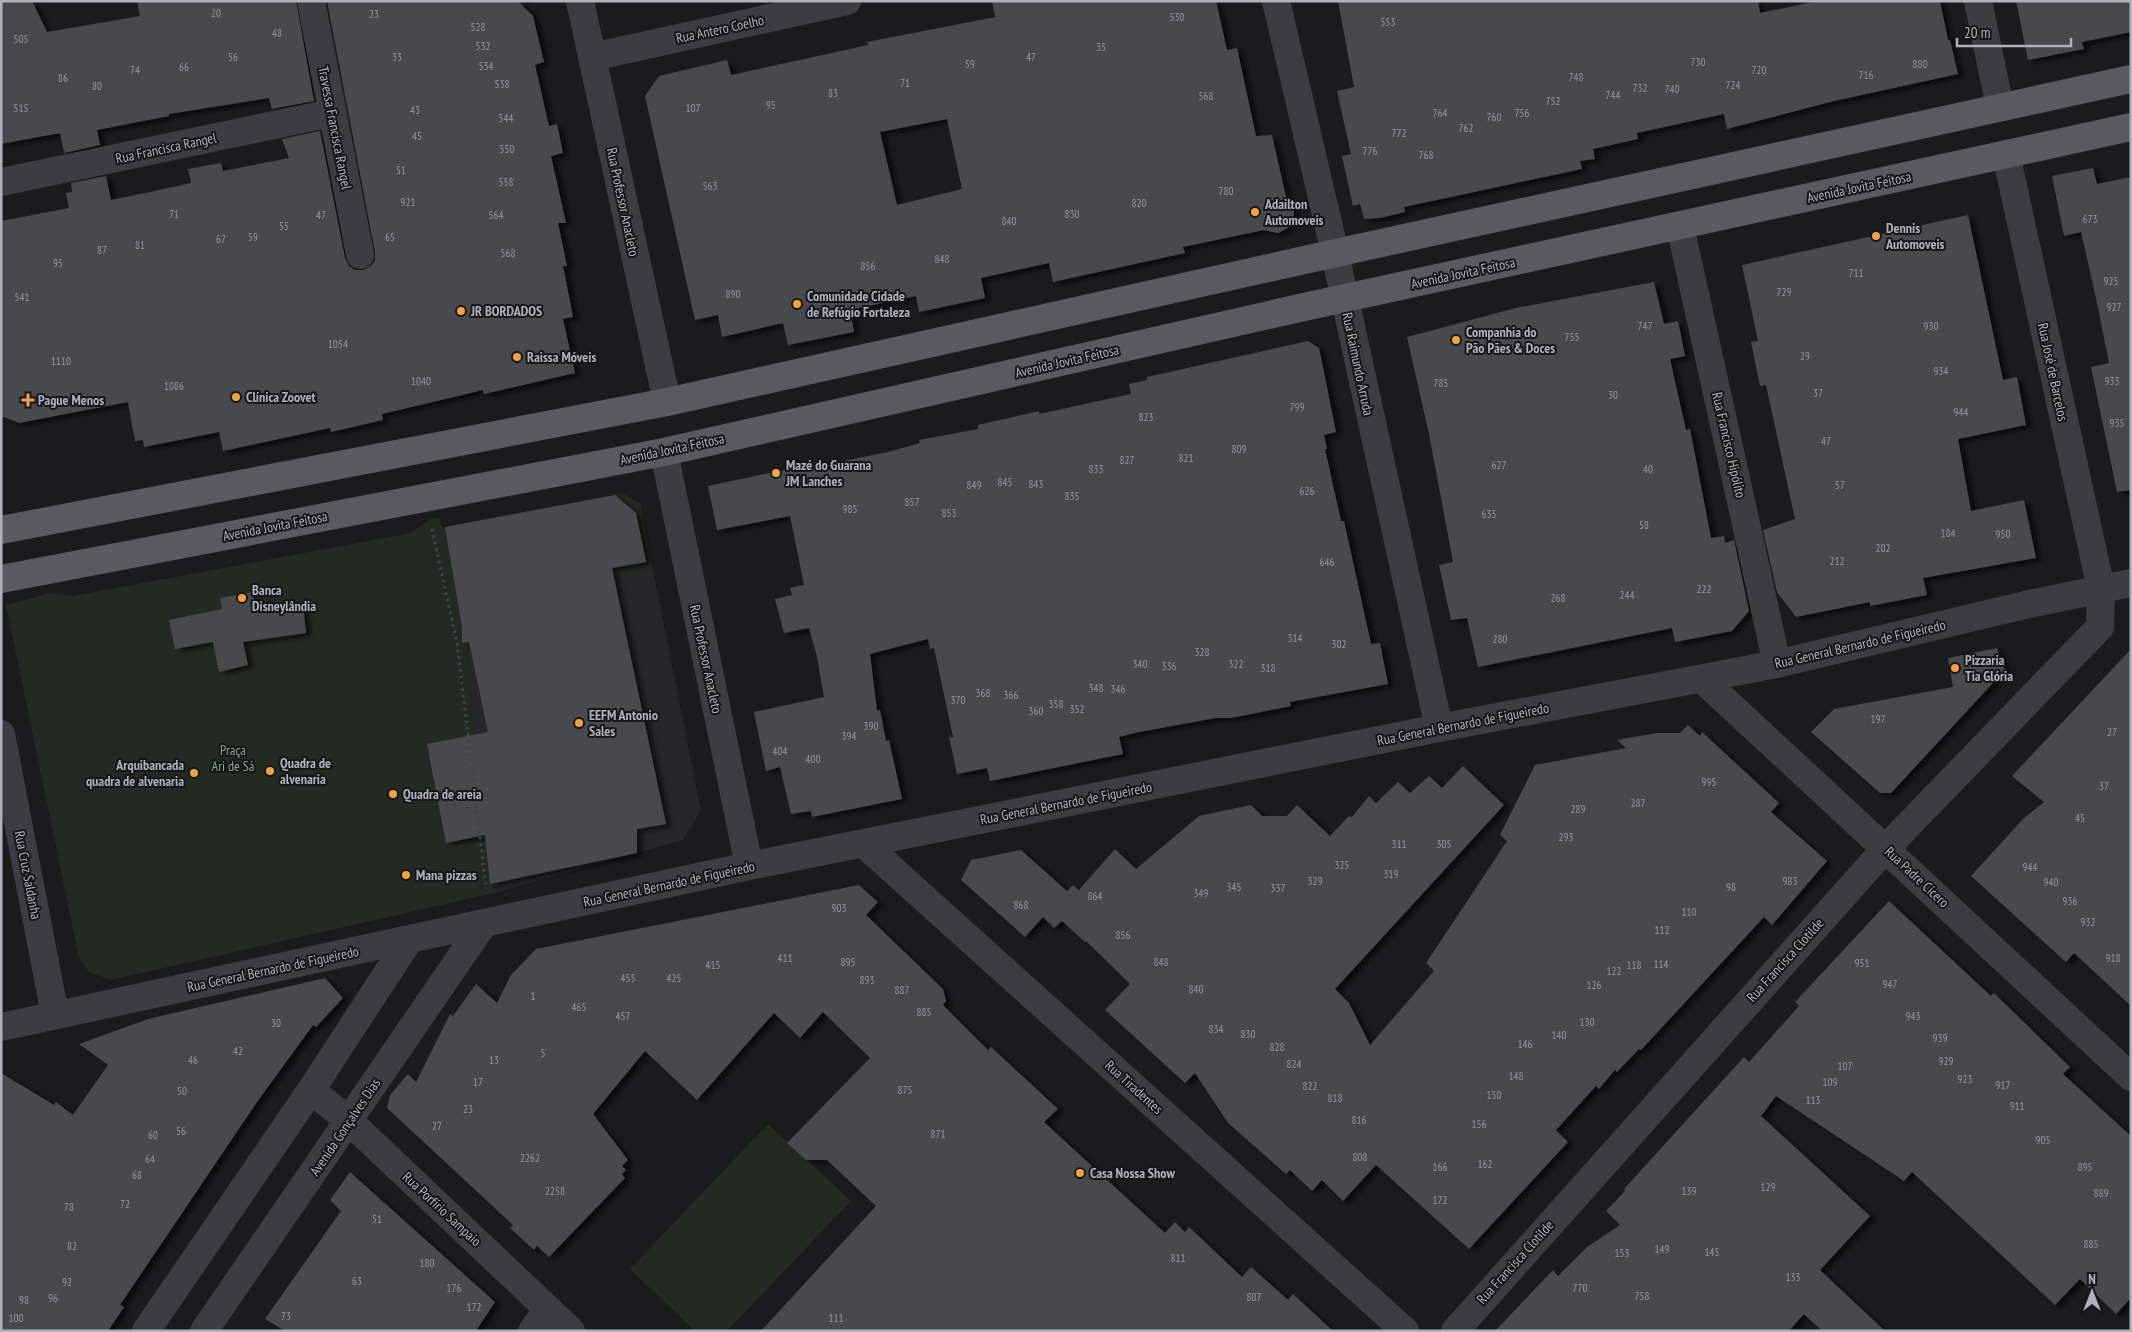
<svg xmlns="http://www.w3.org/2000/svg" width="2132" height="1332" viewBox="0 0 2132 1332" font-family="'PT Sans Narrow',sans-serif">
  <defs>
    <filter id="shadow"><feDropShadow dx="5.5" dy="3" stdDeviation="2.5" flood-color="#0009"/></filter>
  </defs>
  <rect width="100%" height="100%" fill="#1a1b1d"/>
  <path fill="#26272a" d="M622,493L640,504L701,810L683,840L494,893L465,635Z"/>
  <path fill="#222b22" d="M622,493L640,504L653,570L459,605L465,635L494,893L111,980L89,972L79,958L6,605L50,593L73,596L411,533L430,519L439,518L442,528Z
    M768,1124L851,1201L727,1331H695L630,1269Z"/>
  <path fill="#47494d" fill-rule="evenodd" filter="url(#shadow)" d="M1,1H32L47,32L140,16L137,1H296L314,101L272,109L269,98L169,114V116L97,130L100,145L64,153L60,133L1,144Z
    M327,1H518L533,16L544,62L535,65L549,126L557,124L563,153L551,156L566,223H558L567,266H563L573,317L563,319L575,373L484,394L483,390L382,414L383,420L331,432L330,428L223,451L219,432L144,447L143,440L135,441L128,402L19,423L1,416V221L69,208L66,193L72,192L71,183L106,176L111,200L150,192L191,183L188,169L221,163L223,171L289,158L282,139L320,131L345,258L349,266L355,270H363L371,266L375,260V252Z
    M992,1H1216L1227,50L1237,48L1256,136L1272,135L1286,197L1294,208V217L1288,228L1278,233L1264,230L1183,247L1185,253L1053,282L1049,263L981,278L985,298L919,312L916,296L850,310L854,332L788,345L783,323L722,337L718,315L695,320L645,96L659,76L727,60L731,75L868,45L867,42L995,17ZM947,119L962,189L897,205L880,132Z
    M1338,1H1758L1760,13L1818,1H1940L1948,40H1950L1958,74L1830,102L1727,129L1724,114L1637,133L1638,139L1593,149L1595,159L1580,161L1582,169L1404,207L1405,212L1380,218L1364,219L1360,204L1353,206L1342,156L1351,154L1337,91L1354,87Z
    M2016,1H2131V32L2082,42L2084,49L2028,60Z
    M2093,168L2097,184L2131,177V490L2117,492L2091,367L2109,363L2096,298L2081,232L2064,236L2052,176Z
    M1968,215L2003,380L2017,377L2026,425L1958,439L1971,511L2024,500L2036,558L1923,578L1927,595L1870,606V602L1796,617L1777,592L1763,530L1795,519L1766,385L1760,386L1751,342L1758,341L1742,265Z
    M1654,282L1664,324L1678,321L1685,356L1670,359L1686,430L1690,429L1711,538L1724,536L1725,543L1734,540L1749,611L1732,631L1675,642L1672,628L1478,667L1467,618L1451,620L1439,565L1453,562L1429,434L1407,337L1516,308Z
    M1308,341L1319,348L1336,432L1324,435L1327,449H1325L1341,521H1344L1371,644L1380,643L1388,684L1290,702L1291,706L1231,718H1216L1139,732L1119,737L1123,754L990,781L987,768L957,774L949,737H953L934,648L930,649L928,639L870,654L877,711L880,710L886,741L889,740L902,799L812,817L811,811L791,814L780,767L766,771L754,712L824,697L817,657L809,628L784,633L775,599L792,595L790,588L804,585L790,516L717,530L708,486L803,466L805,469L888,452L920,443L919,440L978,429V425L1039,411V414L1131,394L1129,384L1147,380V377Z
    M615,495L636,513L646,562L612,568L666,824L637,829V853L490,884L485,835L446,843L427,744L488,732L469,642L462,643V627L445,527Z
    M252,592L256,611L303,605L306,633L243,642L248,665L219,672L213,642L175,649L169,620L222,609L220,598Z
    M1997,648L2005,670L1891,793H1880L1811,732L1834,709L1953,687L1948,658Z
    M2131,649V1006L2074,953L2066,962L1971,876L2023,819L2044,802L2012,776Z
    M1688,725L1700,736L1702,732L1779,803L1771,812L1827,861L1772,925L1764,917L1641,1050L1639,1049L1617,1072L1615,1070L1599,1089L1596,1086L1556,1130L1568,1142L1469,1249L1376,1165L1343,1201L1322,1180L1312,1191L1290,1170L1286,1174L1228,1123L1195,1073L1185,1083L1105,1010L1130,984L1086,941L1085,942L1062,921L1054,928L1043,917L1025,937L961,880L971,860L1021,850L1067,891L1073,885L1079,890L1115,849L1136,869L1199,816L1251,805L1262,816H1287L1297,805L1330,836L1349,816L1352,817L1369,796L1376,803L1398,782L1410,793L1429,776L1442,788L1463,766L1504,805L1335,989L1349,1003L1370,1045L1434,971L1426,963L1507,841L1500,835L1535,765L1626,748L1617,740L1657,733H1680Z
    M859,885L878,902L866,915L943,989L946,1001L943,1005L988,1050L991,1047L1058,1109L1044,1122L1165,1233L1175,1222L1185,1232L1189,1227L1242,1277L1251,1267L1288,1300L1293,1294L1333,1331H761L876,1206L827,1160H806L787,1143L870,1058L823,1012L800,1038L774,1013L697,1100L645,1051L593,1114L628,1160L622,1166L626,1170L622,1174L625,1178L549,1257L537,1246L534,1250L510,1228L513,1225L387,1108L390,1095L408,1074L416,1082L450,1014L453,1016L476,984L497,1003L511,975L536,949Z
    M1889,901L1991,996L1994,993L2070,1067L2063,1074L2131,1136V1298L2116,1314L2080,1279L2055,1305L1912,1172L1904,1181L1776,1096L1761,1116L1870,1216L1820,1270L1885,1331H1822L1804,1314L1789,1331H1495L1553,1270L1558,1276L1587,1247L1620,1225L1606,1211L1625,1191L1624,1189L1744,1057L1749,1062L1799,1006L1795,1002Z
    M325,978L343,998L316,1027L313,1025L257,1102L120,1305L124,1307L108,1331H1V1073L54,1105L56,1102L73,1115L108,1065L79,1044L148,1019Z
    M350,1172L495,1302L476,1331H285L265,1319L341,1211L330,1200Z"/>
  <g fill="none" stroke-linecap="round" stroke-linejoin="round">
    <path stroke="#414449" stroke-width="3" stroke-dasharray="2.5 4" stroke-linecap="butt" d="M432,529L457,643L486,889"/>
    <path stroke="#3b3d42" stroke-width="28" d="M311,1L360,255
      M580,1L667,402
      M1276,1L1332,240L1439,728
      M1978,1L2000,107
      M592,57L847,1
      M1,182L331,113
      M1680,226L1777,664
      M664,452L749,866
      M1702,679L2131,1077
      M1,734L55,1015
      M864,844L1405,1331
      M1,1027L749,866L1439,728L1777,664L2025,605L2131,583
      M311,1090L349,1121L571,1331
      M146,1331L311,1090L409,940
      M204,1331L484,923
      M532,1331L548,1309
      M1455,1331L1886,848L2100,627L2101,589L2006,154"/>
    <path stroke="#575a61" stroke-width="28" d="M1,530L667,402L1345,251L2131,79
      M1,579L664,452L1304,307L2131,127"/>
  </g>
  <g fill="#f6a139" stroke="#151618" stroke-width="2">
    <circle cx="1255" cy="212" r="5"/>
    <circle cx="1876" cy="236" r="5"/>
    <circle cx="797" cy="304" r="5"/>
    <circle cx="461" cy="311" r="5"/>
    <circle cx="1456" cy="340" r="5"/>
    <circle cx="517" cy="357" r="5"/>
    <circle cx="236" cy="397" r="5"/>
    <path d="M25.5 392.5h5v5h5v5h-5v5h-5v-5h-5v-5h5z"/>
    <circle cx="776" cy="473" r="5"/>
    <circle cx="242" cy="598" r="5"/>
    <circle cx="1955" cy="668" r="5"/>
    <circle cx="579" cy="723" r="5"/>
    <circle cx="270" cy="771" r="5"/>
    <circle cx="194" cy="773" r="5"/>
    <circle cx="393" cy="794" r="5"/>
    <circle cx="406" cy="875" r="5"/>
    <circle cx="1080" cy="1173" r="5"/>
  </g>
  <g text-anchor="middle" dominant-baseline="central" stroke-width="4" stroke-linejoin="round" paint-order="stroke">
    <g font-size="11" fill="#9498a1">
      <text x="216" y="13">20</text>
      <text x="374" y="14">23</text>
      <text x="1177" y="17">530</text>
      <text x="1388" y="22">553</text>
      <text x="478" y="27">528</text>
      <text x="277" y="33">48</text>
      <text x="21" y="39">505</text>
      <text x="483" y="46">532</text>
      <text x="1101" y="47">35</text>
      <text x="233" y="57">56</text>
      <text x="397" y="57">33</text>
      <text x="1031" y="57">47</text>
      <text x="1698" y="62">730</text>
      <text x="970" y="64">59</text>
      <text x="1920" y="64">880</text>
      <text x="486" y="66">534</text>
      <text x="184" y="67">66</text>
      <text x="135" y="70">74</text>
      <text x="1759" y="70">720</text>
      <text x="1866" y="75">716</text>
      <text x="1576" y="77">748</text>
      <text x="63" y="78">86</text>
      <text x="905" y="83">71</text>
      <text x="502" y="84">538</text>
      <text x="1733" y="85">724</text>
      <text x="97" y="86">80</text>
      <text x="1640" y="88">732</text>
      <text x="1672" y="89">740</text>
      <text x="833" y="93">83</text>
      <text x="1613" y="95">744</text>
      <text x="1206" y="96">568</text>
      <text x="1553" y="101">752</text>
      <text x="771" y="105">95</text>
      <text x="21" y="108">515</text>
      <text x="693" y="108">107</text>
      <text x="415" y="110">43</text>
      <text x="1440" y="113">764</text>
      <text x="1522" y="113">756</text>
      <text x="1494" y="117">760</text>
      <text x="506" y="118">544</text>
      <text x="1466" y="128">762</text>
      <text x="1399" y="133">772</text>
      <text x="417" y="136">45</text>
      <text x="507" y="149">550</text>
      <text x="1370" y="151">776</text>
      <text x="1426" y="155">768</text>
      <text x="401" y="170">51</text>
      <text x="506" y="182">558</text>
      <text x="710" y="186">563</text>
      <text x="1226" y="191">780</text>
      <text x="408" y="202">921</text>
      <text x="1139" y="203">820</text>
      <text x="174" y="214">71</text>
      <text x="1072" y="214">830</text>
      <text x="321" y="215">47</text>
      <text x="496" y="215">564</text>
      <text x="2090" y="219">673</text>
      <text x="1009" y="221">840</text>
      <text x="284" y="226">55</text>
      <text x="253" y="237">59</text>
      <text x="390" y="237">65</text>
      <text x="221" y="239">67</text>
      <text x="140" y="245">81</text>
      <text x="102" y="250">87</text>
      <text x="508" y="253">568</text>
      <text x="942" y="259">848</text>
      <text x="58" y="263">95</text>
      <text x="868" y="266">856</text>
      <text x="1856" y="273">711</text>
      <text x="2111" y="281">925</text>
      <text x="1784" y="292">729</text>
      <text x="733" y="294">890</text>
      <text x="22" y="297">541</text>
      <text x="2114" y="307">927</text>
      <text x="1645" y="326">747</text>
      <text x="1931" y="326">930</text>
      <text x="1572" y="337">755</text>
      <text x="338" y="344">1054</text>
      <text x="1805" y="356">29</text>
      <text x="61" y="361">1110</text>
      <text x="1941" y="371">934</text>
      <text x="421" y="381">1040</text>
      <text x="2112" y="381">933</text>
      <text x="1441" y="383">785</text>
      <text x="174" y="386">1086</text>
      <text x="1818" y="393">37</text>
      <text x="1613" y="395">30</text>
      <text x="1297" y="407">799</text>
      <text x="1961" y="412">944</text>
      <text x="1146" y="417">823</text>
      <text x="2117" y="423">935</text>
      <text x="1826" y="441">47</text>
      <text x="1239" y="449">809</text>
      <text x="1186" y="458">821</text>
      <text x="1127" y="460">827</text>
      <text x="1499" y="465">627</text>
      <text x="1096" y="469">833</text>
      <text x="1648" y="469">40</text>
      <text x="1005" y="482">845</text>
      <text x="1036" y="484">843</text>
      <text x="974" y="485">849</text>
      <text x="1840" y="485">57</text>
      <text x="1307" y="491">626</text>
      <text x="1072" y="496">835</text>
      <text x="912" y="502">857</text>
      <text x="850" y="509">985</text>
      <text x="949" y="513">853</text>
      <text x="1489" y="514">635</text>
      <text x="1644" y="525">58</text>
      <text x="1948" y="533">184</text>
      <text x="2003" y="534">950</text>
      <text x="1883" y="548">202</text>
      <text x="1837" y="561">212</text>
      <text x="1327" y="562">646</text>
      <text x="1704" y="589">222</text>
      <text x="1627" y="595">244</text>
      <text x="1558" y="598">268</text>
      <text x="1295" y="638">314</text>
      <text x="1500" y="639">280</text>
      <text x="1339" y="644">302</text>
      <text x="1202" y="652">328</text>
      <text x="1140" y="664">340</text>
      <text x="1236" y="664">322</text>
      <text x="1169" y="666">336</text>
      <text x="1268" y="668">318</text>
      <text x="1096" y="688">348</text>
      <text x="1118" y="689">346</text>
      <text x="983" y="693">368</text>
      <text x="1011" y="695">366</text>
      <text x="958" y="700">370</text>
      <text x="1056" y="704">358</text>
      <text x="1077" y="709">352</text>
      <text x="1036" y="711">360</text>
      <text x="1878" y="719">197</text>
      <text x="871" y="726">390</text>
      <text x="2112" y="732">27</text>
      <text x="849" y="736">394</text>
      <text x="780" y="751">404</text>
      <text x="813" y="759">400</text>
      <text x="1709" y="782">995</text>
      <text x="2104" y="786">37</text>
      <text x="1638" y="803">287</text>
      <text x="1578" y="809">289</text>
      <text x="2080" y="818">45</text>
      <text x="1566" y="837">293</text>
      <text x="1399" y="844">311</text>
      <text x="1444" y="844">305</text>
      <text x="1342" y="865">325</text>
      <text x="2030" y="867">944</text>
      <text x="1391" y="874">319</text>
      <text x="1315" y="881">329</text>
      <text x="1790" y="881">983</text>
      <text x="2051" y="882">940</text>
      <text x="1234" y="887">345</text>
      <text x="1731" y="887">98</text>
      <text x="1278" y="888">337</text>
      <text x="1201" y="893">349</text>
      <text x="1095" y="896">864</text>
      <text x="2070" y="901">936</text>
      <text x="1021" y="905">868</text>
      <text x="839" y="908">903</text>
      <text x="1689" y="912">110</text>
      <text x="2088" y="922">932</text>
      <text x="1662" y="930">112</text>
      <text x="1123" y="935">856</text>
      <text x="785" y="958">411</text>
      <text x="2113" y="958">918</text>
      <text x="848" y="962">895</text>
      <text x="1161" y="962">848</text>
      <text x="1862" y="963">951</text>
      <text x="1661" y="964">114</text>
      <text x="713" y="965">415</text>
      <text x="1634" y="965">118</text>
      <text x="1614" y="971">122</text>
      <text x="628" y="978">455</text>
      <text x="674" y="978">425</text>
      <text x="867" y="980">893</text>
      <text x="1890" y="984">947</text>
      <text x="1594" y="985">126</text>
      <text x="1196" y="989">840</text>
      <text x="902" y="990">887</text>
      <text x="533" y="996">1</text>
      <text x="579" y="1007">465</text>
      <text x="924" y="1012">885</text>
      <text x="623" y="1016">457</text>
      <text x="1913" y="1016">943</text>
      <text x="1587" y="1022">130</text>
      <text x="276" y="1023">30</text>
      <text x="1216" y="1029">834</text>
      <text x="1248" y="1034">830</text>
      <text x="1559" y="1035">140</text>
      <text x="1940" y="1038">939</text>
      <text x="1525" y="1044">146</text>
      <text x="1277" y="1047">828</text>
      <text x="238" y="1051">42</text>
      <text x="543" y="1053">5</text>
      <text x="193" y="1060">46</text>
      <text x="494" y="1060">13</text>
      <text x="1946" y="1061">929</text>
      <text x="1294" y="1064">824</text>
      <text x="1845" y="1066">107</text>
      <text x="1516" y="1076">148</text>
      <text x="1965" y="1079">923</text>
      <text x="478" y="1082">17</text>
      <text x="1830" y="1082">109</text>
      <text x="2003" y="1085">917</text>
      <text x="1310" y="1086">822</text>
      <text x="905" y="1090">875</text>
      <text x="182" y="1091">50</text>
      <text x="1494" y="1095">150</text>
      <text x="1335" y="1098">818</text>
      <text x="1813" y="1100">113</text>
      <text x="2017" y="1106">911</text>
      <text x="468" y="1109">23</text>
      <text x="1359" y="1120">816</text>
      <text x="1479" y="1124">156</text>
      <text x="437" y="1126">27</text>
      <text x="181" y="1131">56</text>
      <text x="938" y="1134">871</text>
      <text x="153" y="1135">60</text>
      <text x="2043" y="1140">905</text>
      <text x="1360" y="1157">808</text>
      <text x="530" y="1158">2262</text>
      <text x="150" y="1159">64</text>
      <text x="1485" y="1164">162</text>
      <text x="1440" y="1167">166</text>
      <text x="2085" y="1167">895</text>
      <text x="137" y="1175">68</text>
      <text x="1768" y="1187">129</text>
      <text x="555" y="1191">2258</text>
      <text x="1689" y="1191">139</text>
      <text x="2101" y="1193">889</text>
      <text x="1440" y="1200">172</text>
      <text x="125" y="1204">72</text>
      <text x="69" y="1207">78</text>
      <text x="377" y="1219">51</text>
      <text x="2091" y="1244">885</text>
      <text x="72" y="1246">82</text>
      <text x="1662" y="1249">149</text>
      <text x="1712" y="1252">145</text>
      <text x="1622" y="1253">153</text>
      <text x="1178" y="1258">811</text>
      <text x="427" y="1263">180</text>
      <text x="1793" y="1277">133</text>
      <text x="357" y="1281">63</text>
      <text x="67" y="1282">92</text>
      <text x="454" y="1288">176</text>
      <text x="1580" y="1288">770</text>
      <text x="1642" y="1296">758</text>
      <text x="1254" y="1297">807</text>
      <text x="53" y="1298">96</text>
      <text x="24" y="1300">98</text>
      <text x="474" y="1307">172</text>
      <text x="286" y="1316">73</text>
      <text x="16" y="1318">100</text>
      <text x="836" y="1318">111</text>
    </g>
    <g font-size="14" fill="#adb3bd" stroke="#151618">
      <text transform="translate(720 29) rotate(-12)">Rua Antero Coelho</text>
      <text transform="translate(335 128) rotate(79)">Travessa Francisca Rangel</text>
      <text transform="translate(166 148) rotate(-12)">Rua Francisca Rangel</text>
      <text transform="translate(1859 187) rotate(-12)">Avenida Jovita Feitosa</text>
      <text transform="translate(623 202) rotate(78)">Rua Professor Anacleto</text>
      <text transform="translate(1463 273) rotate(-12)">Avenida Jovita Feitosa</text>
      <text transform="translate(1067 361) rotate(-13)">Avenida Jovita Feitosa</text>
      <text transform="translate(1358 364) rotate(78)">Rua Raimundo Arruda</text>
      <text transform="translate(2053 372) rotate(78)">Rua José de Barcelos</text>
      <text transform="translate(1729 445) rotate(77)">Rua Francisco Hipólito</text>
      <text transform="translate(672 449) rotate(-12)">Avenida Jovita Feitosa</text>
      <text transform="translate(275 526) rotate(-11)">Avenida Jovita Feitosa</text>
      <text transform="translate(1860 644) rotate(-13)">Rua General Bernardo de Figueiredo</text>
      <text transform="translate(706 659) rotate(78)">Rua Professor Anacleto</text>
      <text transform="translate(1463 724) rotate(-11)">Rua General Bernardo de Figueiredo</text>
      <text transform="translate(1066 803) rotate(-11)">Rua General Bernardo de Figueiredo</text>
      <text transform="translate(28 875) rotate(79)">Rua Cruz Saldanha</text>
      <text transform="translate(1917 877) rotate(43)">Rua Padre Cícero</text>
      <text transform="translate(669 884) rotate(-12)">Rua General Bernardo de Figueiredo</text>
      <text transform="translate(1785 960) rotate(-48)">Rua Francisca Clotilde</text>
      <text transform="translate(273 969) rotate(-12)">Rua General Bernardo de Figueiredo</text>
      <text transform="translate(1134 1087) rotate(42)">Rua Tiradentes</text>
      <text transform="translate(345 1127) rotate(-56)">Avenida Gonçalves Dias</text>
      <text transform="translate(442 1209) rotate(43)">Rua Porfírio Sampaio</text>
      <text transform="translate(1515 1262) rotate(-48)">Rua Francisca Clotilde</text>
    </g>
    <g font-size="14" font-weight="bold" fill="#adb3bd" stroke="#151618" text-anchor="start">
      <text x="1265" y="204">Adailton<tspan x="1265" dy="16">Automoveis</tspan></text>
      <text x="1886" y="228">Dennis<tspan x="1886" dy="16">Automoveis</tspan></text>
      <text x="807" y="296">Comunidade Cidade<tspan x="807" dy="16">de Refúgio Fortaleza</tspan></text>
      <text x="471" y="311">JR BORDADOS</text>
      <text x="1466" y="332">Companhia do<tspan x="1466" dy="16">Pão Pães &amp; Doces</tspan></text>
      <text x="527" y="357">Raissa Móveis</text>
      <text x="246" y="397">Clínica Zoovet</text>
      <text x="38" y="400">Pague Menos</text>
      <text x="786" y="465">Mazé do Guarana<tspan x="786" dy="16">JM Lanches</tspan></text>
      <text x="252" y="590">Banca<tspan x="252" dy="16">Disneylândia</tspan></text>
      <text x="1965" y="660">Pizzaria<tspan x="1965" dy="16">Tia Glória</tspan></text>
      <text x="589" y="715">EEFM Antonio<tspan x="589" dy="16">Sales</tspan></text>
      <text x="280" y="763">Quadra de<tspan x="280" dy="16">alvenaria</tspan></text>
      <text x="184" y="765" text-anchor="end">Arquibancada<tspan x="184" dy="16">quadra de alvenaria</tspan></text>
      <text x="403" y="794">Quadra de areia</text>
      <text x="416" y="875">Mana pizzas</text>
      <text x="1090" y="1173">Casa Nossa Show</text>
    </g>
    <g font-size="14" fill="#86a884" stroke="#151618">
      <text x="233" y="750">Praça<tspan x="233" dy="16">Ari de Sá</tspan></text>
    </g>
  </g>
  <rect width="2132" height="1332" fill="none" stroke="#adb3bd" stroke-width="5"/>
  <g transform="translate(2092 1292)" stroke="#151618" stroke-width="4" paint-order="stroke">
  <path d="M0-4L9 19L0 12L-9 19Z" fill="#adb3bd"/>
  <text y="-8" font-size="14" font-weight="bold" text-anchor="middle" fill="#adb3bd">N</text>
  </g>
  <path d="M1957 38v8h114v-8" fill="none" stroke="#adb3bd" stroke-width="2.5"/>
  <text x="1964" y="38" font-size="15" fill="#adb3bd" stroke="#151618" stroke-width="4" paint-order="stroke">20 m</text>
</svg>
